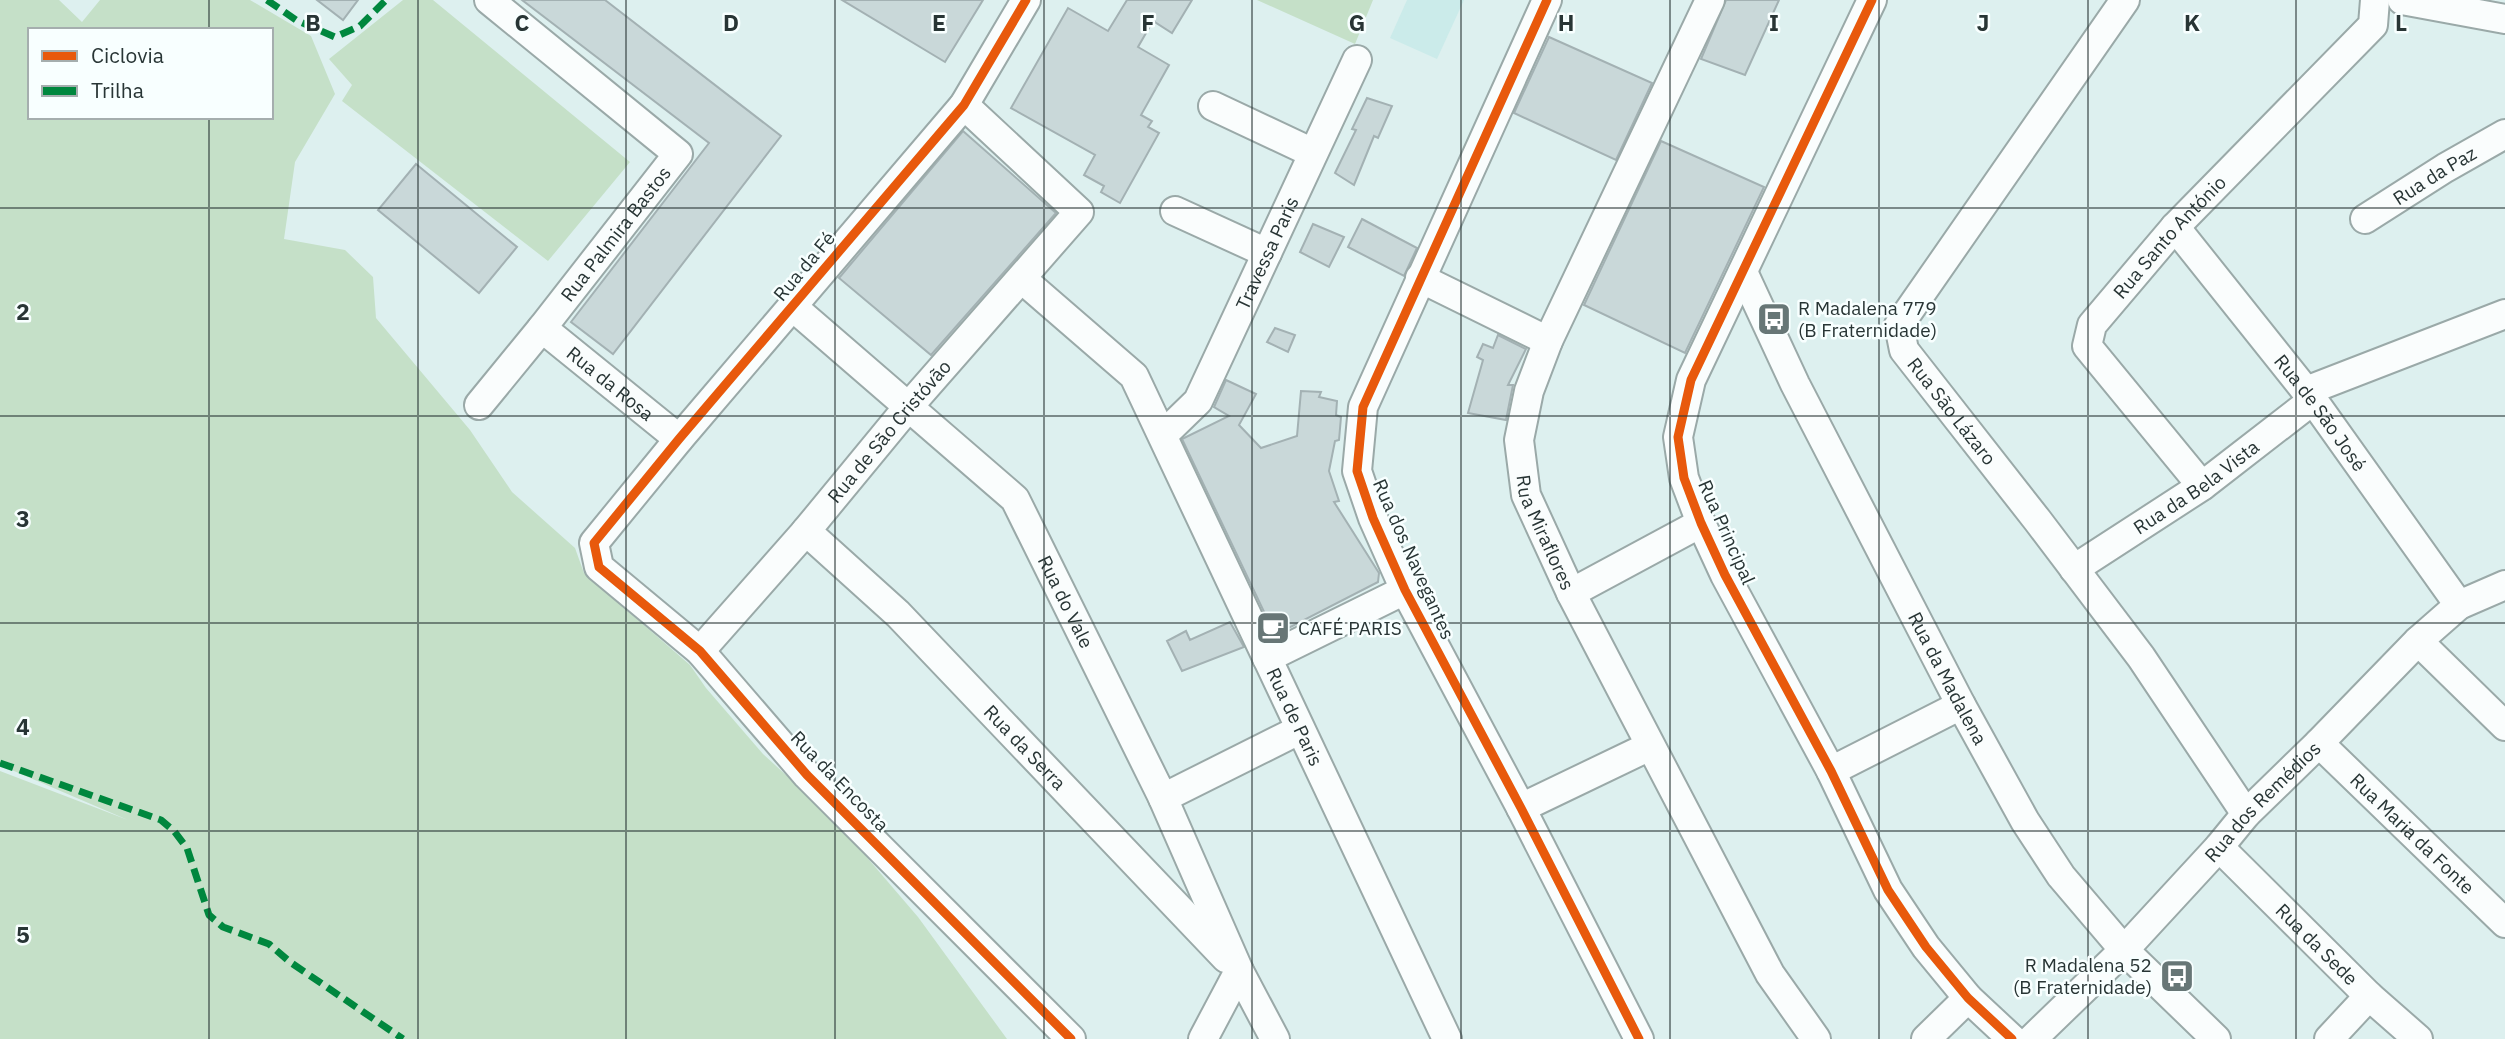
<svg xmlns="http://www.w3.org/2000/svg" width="2505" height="1039" viewBox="0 0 2505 1039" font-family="'IBM Plex Sans',sans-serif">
  <rect width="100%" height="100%" fill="#ddf0ef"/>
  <path fill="#cbebea" d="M1407,0H1464L1437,59L1390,38Z"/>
  <path fill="#c5e0c8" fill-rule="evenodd" d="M0,0H59L82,22L100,0H250L311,36L335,94L295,162L284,239L345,250L373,277L376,318L470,430L512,492L575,548L584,573L690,665L706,688L763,754L834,819L918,917L1007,1039H0V771L128,820L0,765ZM30,30H271V117H30Z
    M403,0H433L630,162L548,261L342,101L352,85L329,59Z
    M1257,0H1373L1355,44Z"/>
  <path fill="#c9d8d9" stroke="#a3b1b3" stroke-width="2" d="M317,0H358L343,20Z
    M522,0H605L781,136L613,354L571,322L709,143Z
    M842,0H983L945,62Z
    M1127,0H1192L1172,33L1153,21L1138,47L1169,65L1141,115L1152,121L1148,127L1159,133L1120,203L1101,192L1104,186L1084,175L1095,155L1011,108L1068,8L1108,31Z
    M1726,0H1779L1745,75L1701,59Z
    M1549,37L1652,83L1616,160L1514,113Z
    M1367,98L1392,106L1378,138L1374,136L1354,185L1335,173L1356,130L1352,129Z
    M963,131L1056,213L931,355L839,278Z
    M1661,141L1764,187L1685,353L1584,305Z
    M416,164L517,247L479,293L378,210Z
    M1362,219L1417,248L1404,276L1348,247Z
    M1313,224L1344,237L1329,267L1300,252Z
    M1275,328L1295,335L1288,352L1267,342Z
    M1498,335L1526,349L1508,385H1513L1506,420L1468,413L1483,360L1477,357L1483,344L1493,348Z
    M1226,380L1256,394L1239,425L1261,448L1297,436L1301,391L1321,392L1319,397L1337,401L1336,415L1341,417L1339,440L1335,441L1329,471L1339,501L1334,502L1379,573L1378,582L1275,635L1182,439L1229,416L1214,407Z
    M1230,622L1244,647L1182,671L1167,641L1186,631L1190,640Z"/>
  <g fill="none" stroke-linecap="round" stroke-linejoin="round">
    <g stroke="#9aa9a8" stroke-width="32">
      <g id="minor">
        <path d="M1026,0L964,105L679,439L594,543L599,567L700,651L807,775L1071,1039"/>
        <path d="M1547,0L1363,407L1357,471L1373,518L1405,590L1521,808L1639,1039"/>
        <path id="s1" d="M1710,0L1548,341L1529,391L1519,440L1526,495L1571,593L1770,974L1816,1039"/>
        <path d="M1872,0L1691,380L1678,437L1684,478L1701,523L1725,575L1831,771L1888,890L1926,947L1968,998L2012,1039"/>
        <path id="s2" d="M2125,0L1899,325L1904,350L2038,521L2141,657L2246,814"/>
        <path d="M2402,0L2505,19"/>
        <path d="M1213,106L1313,153"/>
        <path d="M1175,211L1267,253"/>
        <path id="s3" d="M2365,219L2445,168L2505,134"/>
        <path id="s4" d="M2175,227L2313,400L2459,605"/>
        <path id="s5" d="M1743,272L1795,384L1961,705L2025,821L2061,876L2124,950L2216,1039"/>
        <path d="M1420,278L1548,341"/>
        <path id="s6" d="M1022,279L1134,376L1447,1039"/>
        <path id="s7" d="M793,307L1015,499L1163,798L1239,971"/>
        <path id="s8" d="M542,328L679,439"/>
        <path d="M2306,391L2505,314"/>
        <path id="s9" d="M479,405L542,328L678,154L489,0"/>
        <path id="s10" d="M1163,435L1198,401L1357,60"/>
        <path id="s11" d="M2202,486L2087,346L2092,325L2175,227L2373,25L2375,0"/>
        <path id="s12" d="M806,531L898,614L1226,958"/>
        <path id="s13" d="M2074,569L2202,486L2313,400"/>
        <path d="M1571,593L1701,523"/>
        <path d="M2418,641L2505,726"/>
        <path id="s14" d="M700,651L806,531L909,406L1079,212L964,105"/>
        <path d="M1267,658L1405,590"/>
        <path id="s15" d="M2319,743L2505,923"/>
        <path d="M1831,771L1961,705"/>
        <path d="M1163,798L1299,730"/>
        <path d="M1521,808L1650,746"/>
        <path id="s16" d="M2219,847L2369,996L2418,1039"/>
        <path d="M1203,1039L1239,971L1275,1039"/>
        <path d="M1926,1039L1968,998"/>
        <path id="s17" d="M2032,1039L2124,950L2219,847L2246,814L2319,743L2418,641L2459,605L2505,585"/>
        <path d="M2329,1039L2369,996"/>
      </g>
    </g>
    <use href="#minor" stroke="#fafdfd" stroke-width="28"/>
    <path stroke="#00873e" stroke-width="7" stroke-dasharray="14 7" stroke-linecap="butt" d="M267,0L296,20L335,37L360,26L386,0
      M0,763L161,820L174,831L187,848L209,915L223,927L269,944L290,962L403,1039"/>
    <g stroke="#f8ffff" stroke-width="13">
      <path id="cycleway" d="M1026,0L964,105L679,439L594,543L599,567L700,651L807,775L1071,1039
        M1547,0L1363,407L1357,471L1373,518L1405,590L1521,808L1639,1039
        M1872,0L1691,380L1678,437L1684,478L1701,523L1725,575L1831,771L1888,890L1926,947L1968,998L2012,1039"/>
    </g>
    <use href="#cycleway" stroke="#e8590c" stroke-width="9"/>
  </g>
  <path fill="none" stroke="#283535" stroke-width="2" stroke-opacity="0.55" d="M209,0V30M418,0V1039M626,0V1039M835,0V1039M1044,0V1039M1252,0V1039M1461,0V1039M1670,0V1039M1879,0V1039M2088,0V1039M2296,0V1039M209,117V1039M0,208H2505M0,416H2505M0,623H2505M0,831H2505"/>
  <defs>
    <g id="bus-square" transform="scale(1.75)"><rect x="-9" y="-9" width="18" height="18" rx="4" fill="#677676" stroke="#f8ffff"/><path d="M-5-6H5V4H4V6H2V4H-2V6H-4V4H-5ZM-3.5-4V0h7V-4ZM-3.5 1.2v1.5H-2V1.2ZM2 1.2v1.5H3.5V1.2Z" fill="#fff"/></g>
    <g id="cafe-square" transform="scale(1.75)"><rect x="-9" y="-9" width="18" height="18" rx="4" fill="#677676" stroke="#f8ffff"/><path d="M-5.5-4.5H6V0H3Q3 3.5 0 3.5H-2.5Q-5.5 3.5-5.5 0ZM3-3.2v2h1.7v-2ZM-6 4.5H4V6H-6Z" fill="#fff"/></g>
  </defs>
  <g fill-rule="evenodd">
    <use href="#bus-square" x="1774" y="319"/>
    <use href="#cafe-square" x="1273" y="628"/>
    <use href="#bus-square" x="2177" y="976"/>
  </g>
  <g text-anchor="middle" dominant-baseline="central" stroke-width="5" stroke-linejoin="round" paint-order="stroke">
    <g font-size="19" fill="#283535" stroke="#f8ffff">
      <text stroke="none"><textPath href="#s3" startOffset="82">Rua da Paz</textPath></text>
      <text stroke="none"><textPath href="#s9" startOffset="219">Rua Palmira Bastos</textPath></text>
      <text stroke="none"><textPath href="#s11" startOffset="320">Rua Santo António</textPath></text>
      <text stroke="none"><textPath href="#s10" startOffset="212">Travessa Paris</textPath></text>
      <text transform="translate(804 266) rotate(-50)">Rua da Fé</text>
      <text stroke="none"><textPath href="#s8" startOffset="88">Rua da Rosa</textPath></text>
      <text stroke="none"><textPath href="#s2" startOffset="499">Rua São Lázaro</textPath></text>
      <text stroke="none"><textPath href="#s4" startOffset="236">Rua de São José</textPath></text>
      <text stroke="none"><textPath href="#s14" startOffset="290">Rua de São Cristóvão</textPath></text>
      <text stroke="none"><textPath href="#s13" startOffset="147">Rua da Bela Vista</textPath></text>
      <text stroke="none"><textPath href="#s1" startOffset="578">Rua Miraflores</textPath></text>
      <text transform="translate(1727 532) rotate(66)">Rua Principal</text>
      <text transform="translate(1414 559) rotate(66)">Rua dos Navegantes</text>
      <text stroke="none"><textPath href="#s7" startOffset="408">Rua do Vale</textPath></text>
      <text stroke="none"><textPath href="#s5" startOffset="455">Rua da Madalena</textPath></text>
      <text stroke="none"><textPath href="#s6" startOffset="525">Rua de Paris</textPath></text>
      <text stroke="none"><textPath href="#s12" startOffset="308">Rua da Serra</textPath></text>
      <text transform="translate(840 781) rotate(46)">Rua da Encosta</text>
      <text stroke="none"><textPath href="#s17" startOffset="331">Rua dos Remédios</textPath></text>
      <text stroke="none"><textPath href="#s15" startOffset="130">Rua Maria da Fonte</textPath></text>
      <text stroke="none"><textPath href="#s16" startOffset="138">Rua da Sede</textPath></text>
    </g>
    <g font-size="19" fill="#283535" stroke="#f8ffff" text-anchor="start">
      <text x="1798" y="308">R Madalena 779<tspan x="1798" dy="22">(B Fraternidade)</tspan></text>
      <text x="1298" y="628">CAFÉ PARIS</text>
      <text x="2152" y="965" text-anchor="end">R Madalena 52<tspan x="2152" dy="22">(B Fraternidade)</tspan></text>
    </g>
  </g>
  <g font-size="23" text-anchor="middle" font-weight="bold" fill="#283535" stroke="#f8ffff" stroke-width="5" stroke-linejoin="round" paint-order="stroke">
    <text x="313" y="31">B</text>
    <text x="522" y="31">C</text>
    <text x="731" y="31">D</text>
    <text x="939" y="31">E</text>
    <text x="1148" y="31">F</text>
    <text x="1357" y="31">G</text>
    <text x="1566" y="31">H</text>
    <text x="1774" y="31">I</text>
    <text x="1983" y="31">J</text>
    <text x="2192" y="31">K</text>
    <text x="2401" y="31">L</text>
    <text x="23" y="320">2</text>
    <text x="23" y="527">3</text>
    <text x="23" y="735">4</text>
    <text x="23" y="943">5</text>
  </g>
  <rect x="28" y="28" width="245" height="91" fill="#f8ffff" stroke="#a5aeae" stroke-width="2"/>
  <rect x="42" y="51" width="35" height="10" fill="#e8590c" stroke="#a5aeae" stroke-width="2"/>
  <text x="91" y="63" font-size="21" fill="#283535">Ciclovia</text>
  <rect x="42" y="86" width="35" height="10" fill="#00873e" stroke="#a5aeae" stroke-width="2"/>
  <text x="91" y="98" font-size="21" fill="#283535">Trilha</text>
</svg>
